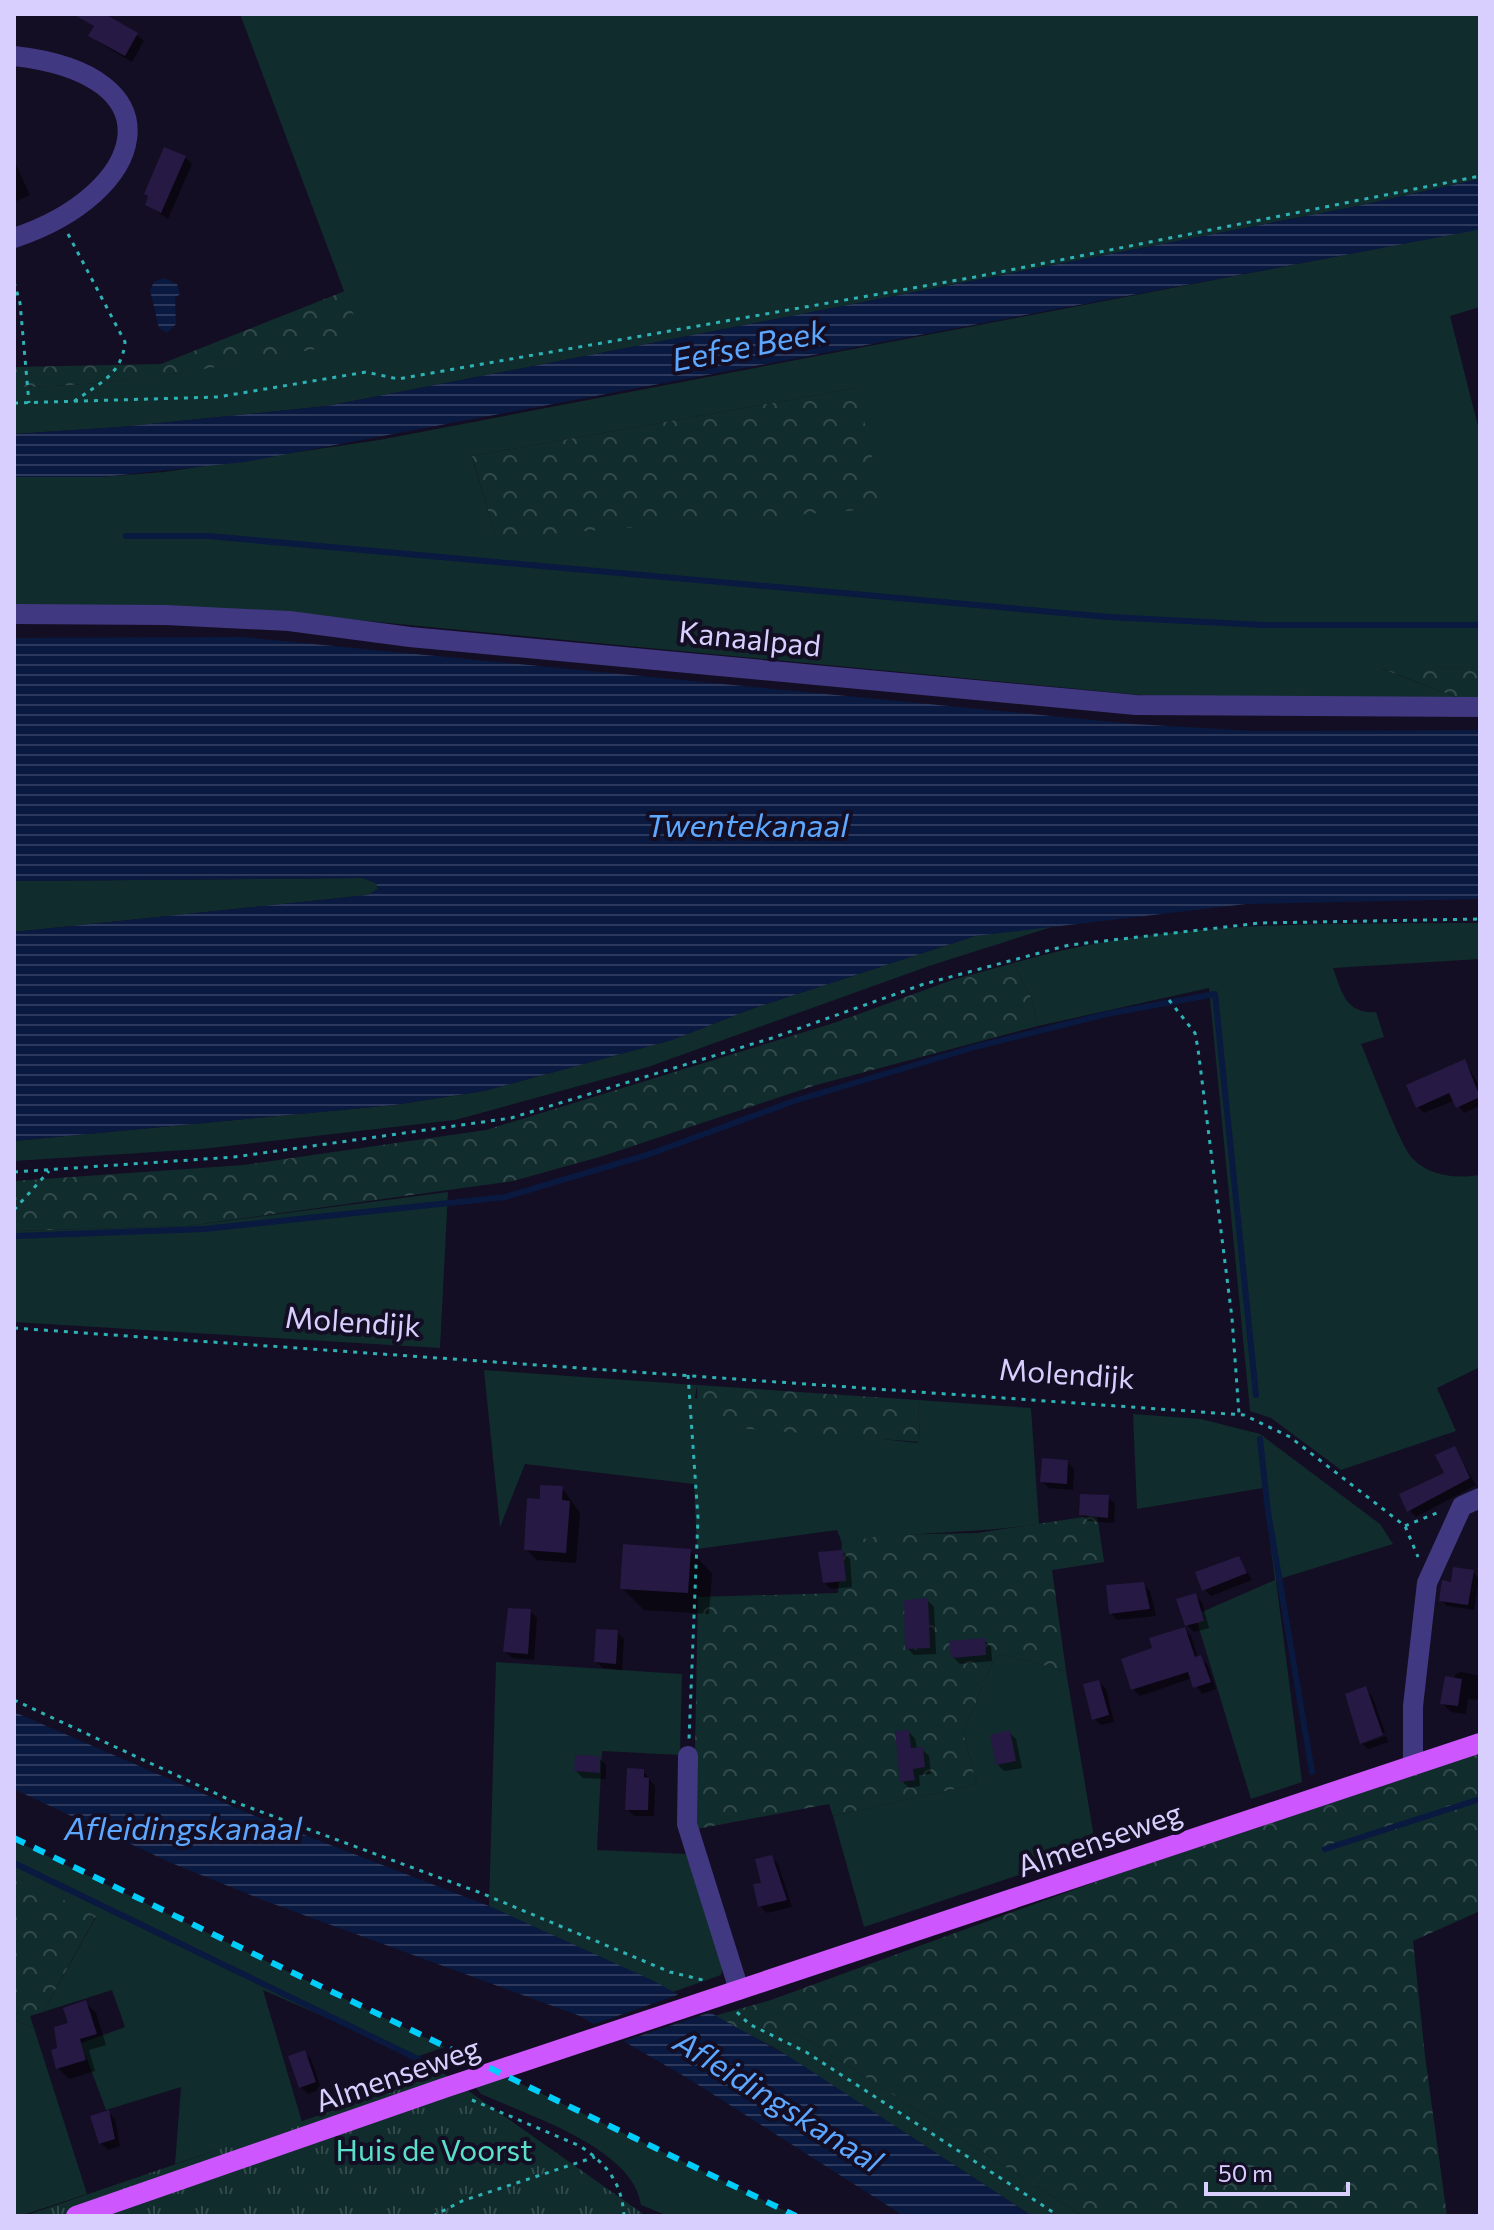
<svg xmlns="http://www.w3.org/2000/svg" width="1494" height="2230" viewBox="0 0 1494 2230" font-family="Commissioner,sans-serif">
  <defs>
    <pattern id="forest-crowns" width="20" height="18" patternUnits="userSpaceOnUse" patternTransform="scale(2)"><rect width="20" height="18" fill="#112c2d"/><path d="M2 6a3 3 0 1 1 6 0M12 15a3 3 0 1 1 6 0" fill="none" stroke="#334a4c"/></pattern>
    <pattern id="park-tufts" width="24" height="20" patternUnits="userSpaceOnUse" patternTransform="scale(2)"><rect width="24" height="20" fill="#112c2d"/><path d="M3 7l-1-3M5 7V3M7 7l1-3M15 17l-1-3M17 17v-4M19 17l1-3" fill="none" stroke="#334a4c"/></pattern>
    <pattern id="water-rules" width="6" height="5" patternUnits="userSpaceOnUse" patternTransform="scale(2)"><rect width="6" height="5" fill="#091940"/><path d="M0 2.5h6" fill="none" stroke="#2c395d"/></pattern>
  </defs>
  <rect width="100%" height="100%" fill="#130e23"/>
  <path fill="#112c2d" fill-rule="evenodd" d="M240,14H1480V179L1353,207L327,406L120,427L14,434V387C131,387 248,361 362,339Z
    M1480,229V307L1450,316L1480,434V667L1382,669L1467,701L1172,698L357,620L14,608V477H102L164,472L379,440ZM857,388L496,538L472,457V456Z
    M363,878L376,883L378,889L368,895L14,932V881Z
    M1480,923V959L1333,968C1342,993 1346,1014 1376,1012L1384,1037L1361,1044C1371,1066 1400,1146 1413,1159C1430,1176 1456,1179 1478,1175L1480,1178V1367L1437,1388L1456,1431L1341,1470L1271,1418L1250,1411L1209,988L1038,1026L1031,997L1014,963C1165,919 1325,924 1480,923Z
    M1061,924L929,966L648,1067L455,1120L202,1149L14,1161V1141L394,1105L484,1091L672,1040L754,1008L975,936Z
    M448,1192L440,1348L14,1322V1231L187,1226Z
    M484,1370L697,1385L695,1398L821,1432L917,1443L920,1441L918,1400L1031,1408L1039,1524C973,1534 907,1531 842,1543L837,1530L697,1549L694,1484L525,1464L500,1527Z
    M1133,1414L1201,1419L1260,1434L1380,1524L1393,1544L1276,1580L1302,1782L1251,1799L1195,1615L1275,1580L1263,1488L1137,1509Z
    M1001,1654L1066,1671L1096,1849L864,1927L833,1816L977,1784L963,1733L994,1659Z
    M496,1662L682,1674L680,1755L602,1751L597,1850L686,1854L724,1960L721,1975L673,1992L489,1906Z
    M14,1840L445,2047L416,2057L263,1990L302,2122L175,2164L181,2087L106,2110L81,2043L125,2027L112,1990L43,2012L96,1917L14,1876Z
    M14,2020L34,2028L87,2194L20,2216H14Z
    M792,2030L1083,2216H1032L775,2048Z
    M503,2075L796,2216H668L641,2205C634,2148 527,2115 481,2094L474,2085Z"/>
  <path fill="url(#forest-crowns)" d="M345,291L363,340C248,361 131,387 14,387V367L161,364Z
    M857,388L883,508L496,538L472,456Z
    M1480,667V701H1467L1380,668Z
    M1014,963L1031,997L1038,1026L816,1085L603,1156L513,1181L187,1226L14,1231V1181L244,1165L486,1130L837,1022L952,980Z
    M697,1385L918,1400L920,1442L698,1425Z
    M1097,1515L1104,1562L1052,1570L1066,1671L1001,1654L994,1659L963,1733L977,1784L833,1816L829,1804L697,1829L694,1800L698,1597L838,1593L842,1543L885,1535L977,1533Z
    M1480,1753V1911L1413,1941L1425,2056L1447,2216H1083L792,2030L775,2048L714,2016L771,2000L1109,1877Z
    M14,1876L96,1916L43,2012L30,2016L34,2028L14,2020Z"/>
  <path fill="url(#park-tufts)" d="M443,2073L646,2216H24Z"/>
  <path fill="url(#water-rules)" d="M1480,179V229L1472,231L245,462L102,477H14V434L120,427L327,406L1353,207Z
    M164,278L177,284L180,294L175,298L176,324L167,333L159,328L150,290L154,282Z
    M242,637L1134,724L1254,731L1480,730V899L1246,904L975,936L754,1008L672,1040L484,1091L394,1105L14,1141V932L368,895L378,889L376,883L363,878L14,881V638Z
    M14,1712L255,1816L489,1906L652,1980L793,2059L1032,2216H904L689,2079L580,2016L260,1899L169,1862L14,1789Z"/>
  <path fill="#130e23" d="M683,1993L714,2011L618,2043L589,2026Z"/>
  <path fill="#0007" d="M82,14H111L108,18L137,35L144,41L132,62L98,42L91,35L95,28Z
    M185,157L192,164L168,219L147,205Z
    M14,160L30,195L14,202Z
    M1465,1062L1480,1087V1106L1464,1113L1455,1100L1424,1113L1418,1107Z
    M1454,1448L1476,1485L1416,1517L1409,1510L1446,1474Z
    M1067,1462L1074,1469L1073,1490L1049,1488L1042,1481Z
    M562,1488L580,1513L576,1563L537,1560L526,1549L542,1501Z
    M1108,1497L1115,1504L1114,1523L1088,1521L1081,1514Z
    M690,1551L712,1573L709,1614L644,1610L622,1588Z
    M843,1552L850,1559L852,1587L831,1589L824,1582Z
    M1238,1558L1252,1580L1211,1596L1204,1589Z
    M1473,1572L1479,1579L1474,1610L1447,1606L1441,1600L1453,1584Z
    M1143,1584L1150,1591L1156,1616L1117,1620L1111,1613Z
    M1195,1595L1202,1602L1209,1628L1194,1632L1187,1625Z
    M927,1600L934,1607L936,1654L914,1655L907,1648Z
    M530,1611L537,1618L534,1660L512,1658L505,1651Z
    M1185,1629L1191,1636L1198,1658L1207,1664L1216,1689L1202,1694L1192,1678L1140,1696L1133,1689Z
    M617,1632L624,1639L622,1670L603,1668L596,1662Z
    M984,1640L991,1647L992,1661L960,1664L953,1657Z
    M1461,1672L1480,1676V1700L1468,1699L1466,1714L1451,1712L1442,1703L1456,1674Z
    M1099,1682L1106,1689L1114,1722L1101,1725L1094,1718Z
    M1365,1689L1372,1696L1385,1732L1363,1740V1744L1361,1743Z
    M909,1732L915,1739L917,1749H922L929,1756L931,1774L919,1775L920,1786L909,1788L902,1781Z
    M1009,1732L1016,1739L1022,1768L1004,1771L997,1764Z
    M1386,1736L1388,1742L1368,1749L1363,1744Z
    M599,1758L606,1765V1779L583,1778L576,1771Z
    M643,1771L655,1786L654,1816H634L627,1809Z
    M771,1857L778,1864L792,1907L767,1913L760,1906Z
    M85,2002L96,2013L106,2045L89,2050L95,2071L69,2079L58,2068L54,2051L59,2049Z
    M304,2052L311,2059L321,2089L308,2094L301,2087Z
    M108,2112L115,2119L120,2146L108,2150L101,2143Z"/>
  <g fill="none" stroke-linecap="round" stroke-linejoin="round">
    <path stroke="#091940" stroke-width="6" d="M126,536H208L1109,617L1264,625H1480
      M16,1236L204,1229L505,1197L650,1154L794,1101L975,1047L1107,1014L1215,994L1256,1395
      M1260,1439L1268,1512L1312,1772
      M1325,1849L1480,1799
      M14,1863L424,2062"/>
  </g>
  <path fill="#261944" d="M73,14H105L138,33L125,56L88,36L94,26Z
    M164,147L186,156L161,213L145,205L148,196L144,194Z
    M1465,1059L1480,1097L1456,1108L1449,1093L1416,1108L1406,1085Z
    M1455,1446L1470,1478L1407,1512L1399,1494L1444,1473L1435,1455Z
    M1042,1458L1068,1460L1067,1484L1040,1482Z
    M540,1485L563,1486L562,1500L570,1501L566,1553L524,1550L527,1498L540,1499Z
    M1080,1494L1109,1495L1108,1518L1079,1515Z
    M623,1544L691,1549L688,1593L620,1589Z
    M843,1550L846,1581L823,1583L818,1552Z
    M1239,1556L1247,1573L1202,1591L1195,1572Z
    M1453,1567L1474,1570L1468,1605L1439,1601L1442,1580L1451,1582Z
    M1144,1582L1150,1609L1109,1614L1106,1585Z
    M1196,1593L1204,1621L1185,1626L1176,1599Z
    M928,1598L930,1648L905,1649L904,1600Z
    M508,1608L531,1609L528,1654L503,1652Z
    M1185,1627L1195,1657L1201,1655L1211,1682L1193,1688L1188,1672L1131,1690L1121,1659L1152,1648L1149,1638Z
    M596,1629L618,1630L616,1664L594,1662Z
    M985,1638L986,1655L951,1658L949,1641Z
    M1445,1676L1462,1679L1458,1706L1440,1704Z
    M1099,1680L1109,1715L1092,1720L1083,1684Z
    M1366,1686L1383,1735L1360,1744L1345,1694Z
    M909,1730L911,1748L923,1747L925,1767L913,1769L915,1780L900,1782L895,1731Z
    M1010,1730L1016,1761L996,1765L990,1735Z
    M575,1755L600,1756V1773L574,1771Z
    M627,1768L644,1769V1777L649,1778L648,1810H625Z
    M772,1855L787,1900L758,1907L753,1884L761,1883L755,1859Z
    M86,2000L97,2034L80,2039L86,2060L56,2069L51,2050L57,2048L54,2027L68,2023L63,2008Z
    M305,2050L316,2082L299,2088L288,2056Z
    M109,2110L115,2139L99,2144L90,2116Z"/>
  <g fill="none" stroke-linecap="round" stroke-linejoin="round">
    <path stroke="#2db2b5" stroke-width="3" stroke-dasharray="4 6" stroke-linecap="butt" d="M68,234L125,342C122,376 97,384 72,403
      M14,282L20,303L29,403
      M14,403L218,397L366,372L398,379L975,277L1480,176
      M1169,1000L1195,1033L1198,1049L1232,1318L1239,1414
      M14,1172L234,1157L511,1118L772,1038L924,984L1069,945L1260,923L1480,919
      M14,1210L49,1171
      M14,1328L1244,1415L1290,1437L1405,1526L1418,1557
      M688,1375L698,1518L689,1739
      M1405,1526L1439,1512
      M14,1700L232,1801L481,1893L670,1972L703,1980
      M737,2012L749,2024L806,2052L1059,2216
      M472,2100L580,2146C607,2164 622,2183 624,2216
      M433,2216L462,2201L595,2157"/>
    <path stroke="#413882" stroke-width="20" d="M14,56C183,75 147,194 14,238
      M14,614L166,615L289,621L410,637L1136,705L1480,707
      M688,1756L687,1824L739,1990
      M1413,1765V1706L1427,1583L1462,1506L1480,1498"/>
    <path stroke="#ce56ff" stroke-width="20" d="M76,2216L444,2088L1480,1743"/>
    <path stroke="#00cdfa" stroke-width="6" stroke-dasharray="12 10" stroke-linecap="butt" d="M14,1838L796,2216"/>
  </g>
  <g text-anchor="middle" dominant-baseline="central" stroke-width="8" stroke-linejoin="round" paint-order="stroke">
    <g font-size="30" fill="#d9cfff" stroke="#130e23">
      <text transform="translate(750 637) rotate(6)">Kanaalpad</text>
      <text transform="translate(353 1320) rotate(4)">Molendijk</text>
      <text transform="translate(1067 1372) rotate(4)">Molendijk</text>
      <text transform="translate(1099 1838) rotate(-19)">Almenseweg</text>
      <text transform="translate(397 2073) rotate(-19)">Almenseweg</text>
    </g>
    <g font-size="30" fill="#5ae0ca" stroke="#130e23">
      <text x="434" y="2148">Huis de Voorst</text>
    </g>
    <g font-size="32" font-style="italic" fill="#5da7ff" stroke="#130e23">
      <text transform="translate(749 344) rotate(-11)">Eefse Beek</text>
      <text x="747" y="824">Twentekanaal</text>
      <text x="183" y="1827">Afleidingskanaal</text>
      <text transform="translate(779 2100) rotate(32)">Afleidingskanaal</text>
    </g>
  </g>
  <rect width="1494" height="2230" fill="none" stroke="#d9cfff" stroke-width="32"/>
  <path d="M1206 2182v12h142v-12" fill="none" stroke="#d9cfff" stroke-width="4"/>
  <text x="1218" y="2182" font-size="24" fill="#d9cfff" stroke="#130e23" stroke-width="6" paint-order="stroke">50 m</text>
</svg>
